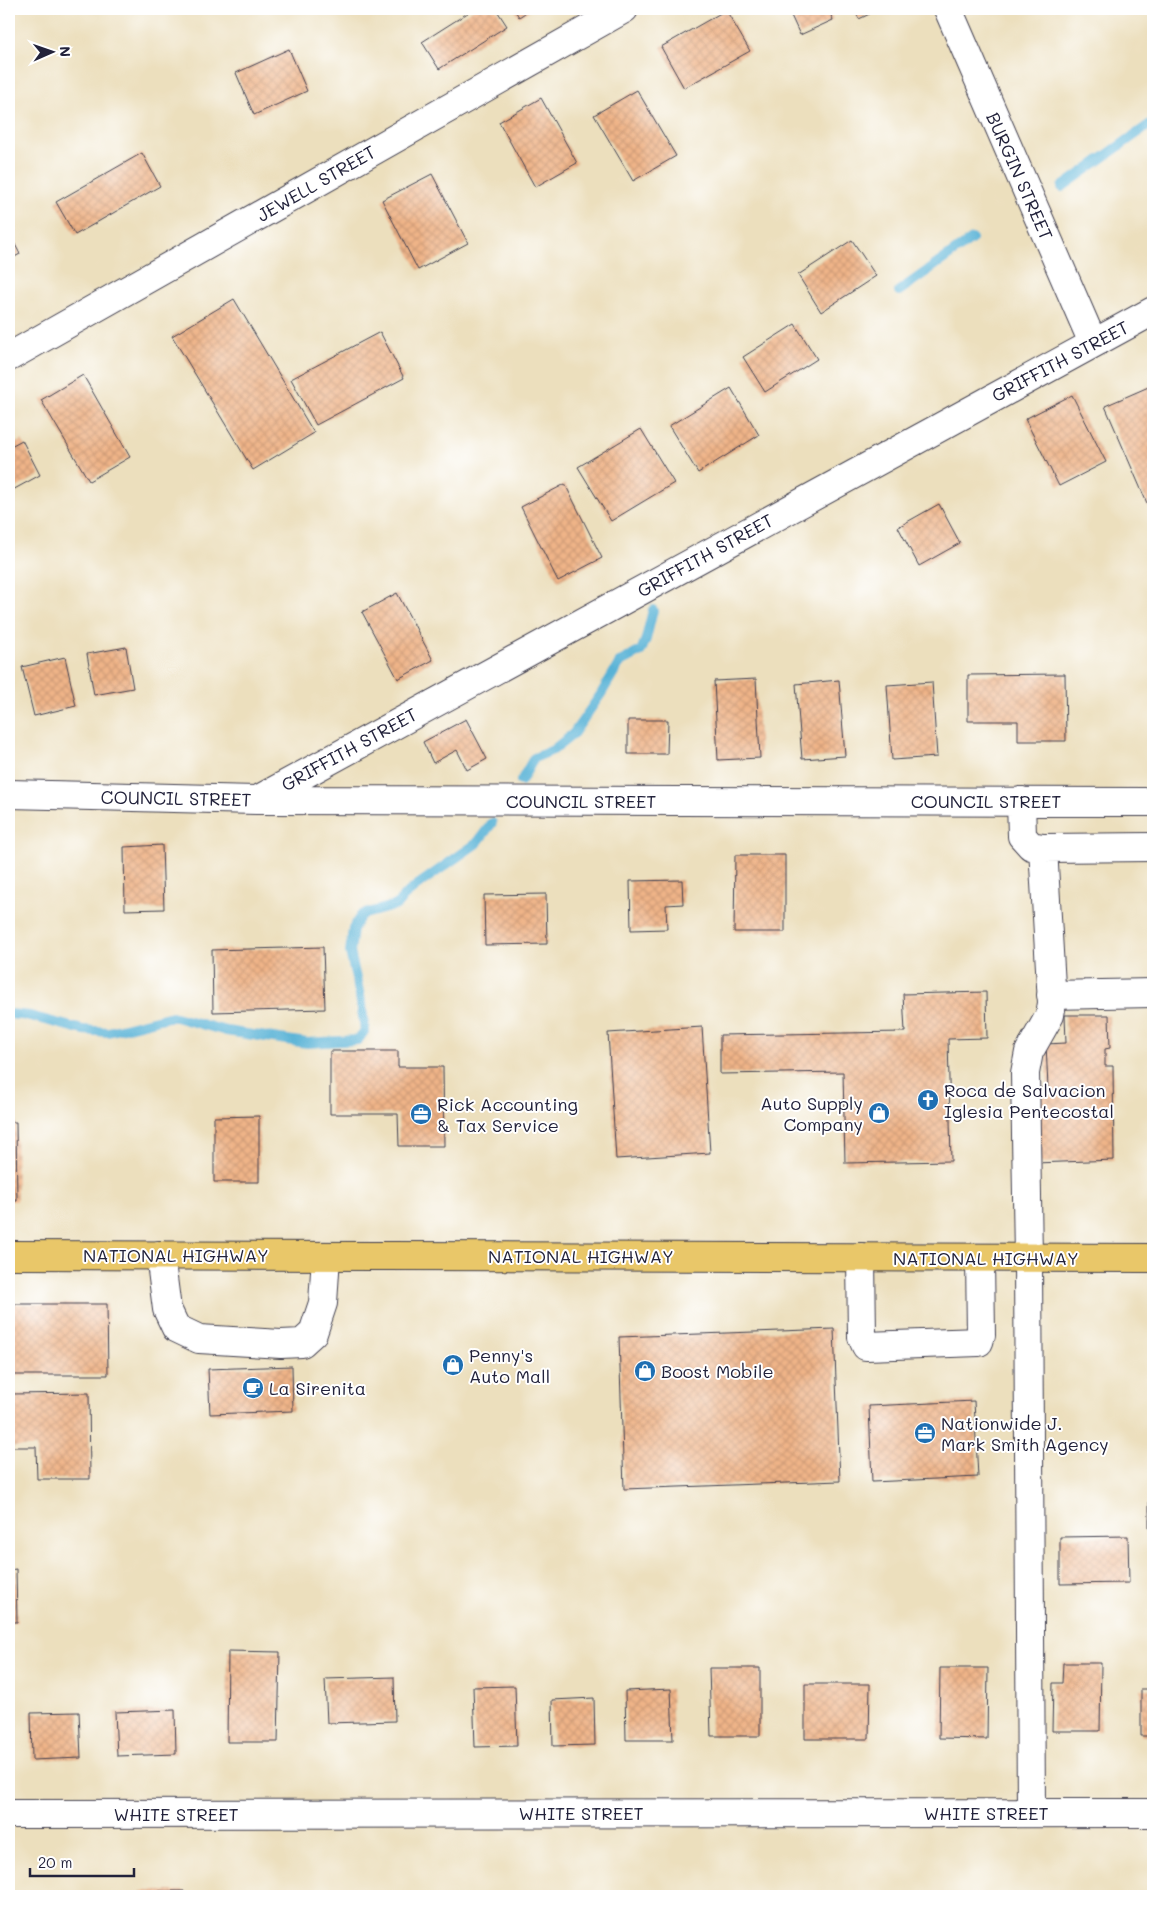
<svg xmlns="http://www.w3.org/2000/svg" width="1162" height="1905" viewBox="0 0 1162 1905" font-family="Mali,sans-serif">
  <defs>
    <pattern id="building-cross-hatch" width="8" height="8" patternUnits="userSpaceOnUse" patternTransform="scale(1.25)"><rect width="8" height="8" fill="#efb488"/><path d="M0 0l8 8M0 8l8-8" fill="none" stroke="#cd9a76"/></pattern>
  </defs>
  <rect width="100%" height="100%" fill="#fff"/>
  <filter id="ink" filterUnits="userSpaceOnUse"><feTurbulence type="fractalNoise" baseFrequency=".02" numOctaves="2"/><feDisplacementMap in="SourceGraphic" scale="10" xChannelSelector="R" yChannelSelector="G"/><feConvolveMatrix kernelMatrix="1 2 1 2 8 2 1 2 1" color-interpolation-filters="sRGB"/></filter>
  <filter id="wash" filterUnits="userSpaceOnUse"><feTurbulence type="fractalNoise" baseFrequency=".0096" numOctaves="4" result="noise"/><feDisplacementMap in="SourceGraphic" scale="20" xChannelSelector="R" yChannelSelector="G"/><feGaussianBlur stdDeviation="1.12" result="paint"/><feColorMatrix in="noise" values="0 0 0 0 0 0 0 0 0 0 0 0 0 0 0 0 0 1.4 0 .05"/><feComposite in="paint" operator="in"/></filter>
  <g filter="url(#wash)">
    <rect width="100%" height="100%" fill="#ecdfbd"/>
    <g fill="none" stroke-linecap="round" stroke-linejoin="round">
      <path stroke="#58b2d6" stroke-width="10" d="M1062,187L1153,122
        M899,291L972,239
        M521,781L534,758L553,750L573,734L601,694L620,662L641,651L646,639L653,610
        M9,1014L30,1016L83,1030L108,1032L172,1016L226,1031L307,1043L358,1040L365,1030L360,996L350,952L353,929L361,915L397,905L404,896L419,884L477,843L492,823"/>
    </g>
    <g id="blocks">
      <path fill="url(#building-cross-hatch)" d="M474,9H496L507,26L439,69L422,42Z
        M514,9H531L519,17Z
        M788,9H828L833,20L800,35Z
        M854,9H880L859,19Z
        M726,10L750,51L684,88L661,47Z
        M289,49L307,91L254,115L236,73Z
        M637,90L676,156L633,181L594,115Z
        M541,98L577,163L535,187L499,122Z
        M142,153L160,186L75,235L56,202Z
        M432,174L468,243L418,270L382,200Z
        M9,233L20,254L9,260Z
        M852,240L876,276L821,312L798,275Z
        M234,299L314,433L253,470L172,336Z
        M795,324L817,359L765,392L743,357Z
        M380,332L404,378L316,425L291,379Z
        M83,375L130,457L89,481L41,400Z
        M1153,385V517L1105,406Z
        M731,388L759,435L698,473L669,426Z
        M1072,395L1106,462L1059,486L1025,419Z
        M641,429L674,483L611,521L578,467Z
        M22,440L40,475L9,492V447Z
        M565,484L602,558L558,581L521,507Z
        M939,504L960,543L919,566L898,527Z
        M397,593L433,660L398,679L362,612Z
        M126,647L133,688L94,695L87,654Z
        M65,657L76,706L34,716L22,667Z
        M1065,674L1066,741H1018V721H968V675Z
        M756,679L760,758L718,760L714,681Z
        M839,680L845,756L802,759L796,684Z
        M932,682L937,757L892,760L887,685Z
        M466,719L487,759L467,770L457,750L433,763L423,742Z
        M628,720H668L667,754H628Z
        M162,845L164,909L125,910L124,847Z
        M735,855H785V932H734Z
        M682,880L683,904L666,905L667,929L631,930L630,881Z
        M546,894L547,944L485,945L484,895Z
        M323,947L325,1009L213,1012L212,950Z
        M986,992L987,1038L948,1039L951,1161L845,1163L843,1072L720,1074V1035L905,1032L903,994Z
        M1065,1015H1109L1110,1048L1105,1049V1066H1113L1114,1160L1035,1163V1088H1048L1046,1044L1066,1043Z
        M702,1027L710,1153L616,1159L608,1033Z
        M330,1051H398V1067H443L444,1146H399L398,1114H330Z
        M259,1116V1182H214V1117Z
        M9,1122H16L17,1201H9Z
        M9,1304H107L108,1375H9Z
        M834,1329L840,1481L624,1489L619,1337Z
        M292,1366L293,1411L210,1414L208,1369Z
        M89,1393L90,1479H37L36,1447H9V1394Z
        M974,1401L978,1477L872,1482L869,1406Z
        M1149,1481H1153V1529H1149Z
        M1128,1536L1129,1583L1060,1584V1537Z
        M16,1569L17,1622H9V1570Z
        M228,1651L280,1652L278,1742H227Z
        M1063,1663H1101L1100,1731H1052L1053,1683H1062Z
        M709,1668H760V1736H711Z
        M940,1668H988L987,1739L939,1738Z
        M394,1677L395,1721L327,1723L325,1679Z
        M805,1684H870L869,1739H805Z
        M515,1686L517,1746L475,1747L473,1687Z
        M671,1689L673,1740H626L625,1691Z
        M1141,1689H1153V1736H1141Z
        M594,1698L595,1745L553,1746L552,1700Z
        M175,1710L176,1754L117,1756L115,1712Z
        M79,1712L81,1758L32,1760L31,1713Z
        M141,1891H184V1896H141Z
        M104,1893V1896H58V1894Z
        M266,1893V1896H220V1894Z"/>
    </g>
  </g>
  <g filter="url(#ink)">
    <use href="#blocks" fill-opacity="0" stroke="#403e4e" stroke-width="1"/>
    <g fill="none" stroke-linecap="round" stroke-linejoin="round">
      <g stroke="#403e4e" stroke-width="30">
        <path id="minor" d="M948,9L1093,343
          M9,357L624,9
          M9,794L256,800L1153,802
          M259,799L1153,311
          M1021,801L1022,836L1031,846L1043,848L1153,847
          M1051,995L1153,993
          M160,1255L167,1309L176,1328L199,1339L281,1344L302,1343L313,1333L323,1303L326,1256
          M861,1257L862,1337L866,1346L979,1342L981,1335L980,1258
          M1031,1813L1028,1258L1025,1073L1029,1052L1050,1015L1052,1003L1043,848
          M9,1814L1153,1813"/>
      </g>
      <g stroke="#403e4e" stroke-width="30">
        <path id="major" d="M9,1255L1153,1258"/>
      </g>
      <use href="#minor" stroke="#fff" stroke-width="28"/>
      <use href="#major" stroke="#e9c769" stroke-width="28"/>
    </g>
  </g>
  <defs>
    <g id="church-disc" transform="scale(1.125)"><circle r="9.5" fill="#1f6fb2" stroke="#fff"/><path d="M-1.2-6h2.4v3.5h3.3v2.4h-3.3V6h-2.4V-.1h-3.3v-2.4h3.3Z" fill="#fff"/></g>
    <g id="shop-disc" transform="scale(1.125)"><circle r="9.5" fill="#1f6fb2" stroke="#fff"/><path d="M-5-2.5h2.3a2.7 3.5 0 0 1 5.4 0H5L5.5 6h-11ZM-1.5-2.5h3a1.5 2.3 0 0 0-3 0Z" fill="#fff"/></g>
    <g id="office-disc" transform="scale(1.125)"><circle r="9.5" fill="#1f6fb2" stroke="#fff"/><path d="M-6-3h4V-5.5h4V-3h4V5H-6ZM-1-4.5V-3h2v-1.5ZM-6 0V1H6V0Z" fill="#fff"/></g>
    <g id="cafe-disc" transform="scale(1.125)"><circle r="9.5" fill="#1f6fb2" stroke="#fff"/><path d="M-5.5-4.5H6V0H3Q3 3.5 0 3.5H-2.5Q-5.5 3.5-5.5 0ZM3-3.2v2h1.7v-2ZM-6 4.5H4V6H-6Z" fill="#fff"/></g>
  </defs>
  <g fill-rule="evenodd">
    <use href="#church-disc" x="928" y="1100"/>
    <use href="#shop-disc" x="879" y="1113"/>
    <use href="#office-disc" x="421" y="1114"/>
    <use href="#shop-disc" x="453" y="1365"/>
    <use href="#shop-disc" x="645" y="1371"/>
    <use href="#cafe-disc" x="253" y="1388"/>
    <use href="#office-disc" x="925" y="1433"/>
  </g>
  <g text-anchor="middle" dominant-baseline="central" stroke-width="4" stroke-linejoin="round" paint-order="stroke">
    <g font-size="18" fill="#22223b" stroke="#fff">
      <text transform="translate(1020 176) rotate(66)">BURGIN STREET</text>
      <text transform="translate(316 183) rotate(-30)">JEWELL STREET</text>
      <text transform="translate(1060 361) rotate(-28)">GRIFFITH STREET</text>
      <text transform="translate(705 555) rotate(-29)">GRIFFITH STREET</text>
      <text transform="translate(349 749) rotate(-29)">GRIFFITH STREET</text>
      <text transform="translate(176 798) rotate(1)">COUNCIL STREET</text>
      <text x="581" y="801">COUNCIL STREET</text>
      <text x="986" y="801">COUNCIL STREET</text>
      <text x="176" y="1255">NATIONAL HIGHWAY</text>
      <text x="581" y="1256">NATIONAL HIGHWAY</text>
      <text x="986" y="1258">NATIONAL HIGHWAY</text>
      <text x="581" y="1813">WHITE STREET</text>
      <text x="986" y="1813">WHITE STREET</text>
      <text x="176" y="1814">WHITE STREET</text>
    </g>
    <g font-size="18" fill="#22223b" stroke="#fff" text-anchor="start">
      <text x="944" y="1090">Roca de Salvacion<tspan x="944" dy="21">Iglesia Pentecostal</tspan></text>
      <text x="863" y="1103" text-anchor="end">Auto Supply<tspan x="863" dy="21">Company</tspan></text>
      <text x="437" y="1104">Rick Accounting<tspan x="437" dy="21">&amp; Tax Service</tspan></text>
      <text x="469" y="1355">Penny's<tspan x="469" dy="21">Auto Mall</tspan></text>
      <text x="661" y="1371">Boost Mobile</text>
      <text x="269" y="1388">La Sirenita</text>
      <text x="941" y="1423">Nationwide J.<tspan x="941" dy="21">Mark Smith Agency</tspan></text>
    </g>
  </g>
  <rect width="1162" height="1905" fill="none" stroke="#fff" stroke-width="30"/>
  <g transform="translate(52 52) rotate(88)" stroke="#ffffff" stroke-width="4" paint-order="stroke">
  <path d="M0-4L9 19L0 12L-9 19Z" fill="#22223b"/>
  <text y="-8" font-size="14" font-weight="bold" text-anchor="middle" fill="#22223b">N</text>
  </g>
  <path d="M30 1868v8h104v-8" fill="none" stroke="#22223b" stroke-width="2.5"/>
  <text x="38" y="1868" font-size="15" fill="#22223b" stroke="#ffffff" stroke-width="4" paint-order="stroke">20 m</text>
</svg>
